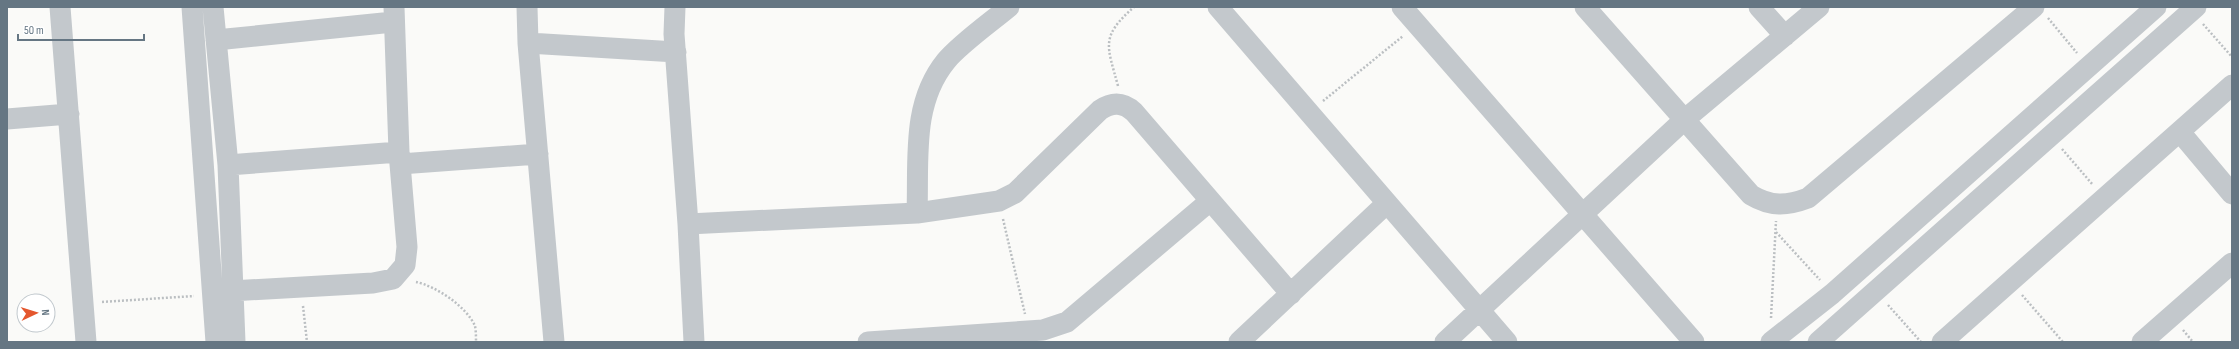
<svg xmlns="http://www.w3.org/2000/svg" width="2239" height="349" viewBox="0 0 2239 349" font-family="'Sofia Sans Condensed',sans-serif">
  <rect width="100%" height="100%" fill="#fafaf8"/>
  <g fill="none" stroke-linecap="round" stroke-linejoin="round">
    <path stroke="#bbbfc2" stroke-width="2.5" stroke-dasharray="2 2" stroke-linecap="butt" d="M2048,18L2077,53
      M2203,24L2232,57
      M1118,86C1107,45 1100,37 1134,7
      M1323,101L1403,36
      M2062,149L2093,185
      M1003,219L1025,314
      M1776,232L1820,280
      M416,282C436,286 467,307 475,326C476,331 476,337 476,342
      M2022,295L2063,342
      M102,302L194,296
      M1888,305L1921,342
      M303,306L307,342
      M1771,318L1776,221
      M2183,330L2193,342"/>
    <path stroke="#c3c8cc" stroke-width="21" d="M60,7L86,342
      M192,7L216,342
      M213,7L228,165L235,342
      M527,7L528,43L554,342
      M675,7L674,34L688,224L694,342
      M1218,7L1507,342
      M1402,7L1694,342
      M1585,7L1751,195C1771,207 1787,206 1808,198L2034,7
      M1759,7L1785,36
      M216,40L393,22
      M528,43L676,52
      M7,119L69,114
      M2180,132L2232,194
      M400,164L538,154
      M228,165L399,152
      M917,213C919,160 911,104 946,61C960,44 991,22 1009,7
      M688,224L917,213L999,201L1015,193L1100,110C1112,102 1123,102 1134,112L1291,294
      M231,291L373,283L393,279L405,265L407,247L399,152L394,7
      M868,342L1043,330L1067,322L1210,201
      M1239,342L1387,203
      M1445,342L1684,120L1819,7
      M1771,342L1832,294L2156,7
      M1818,342L2196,7
      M1942,342L2232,85
      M2142,342L2232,263"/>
  </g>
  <rect width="2239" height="349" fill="none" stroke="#657683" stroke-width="16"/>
  <g transform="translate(36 313) rotate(86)"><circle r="19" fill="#ffffff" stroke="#c1c8cd"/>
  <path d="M0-3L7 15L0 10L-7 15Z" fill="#e4572e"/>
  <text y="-6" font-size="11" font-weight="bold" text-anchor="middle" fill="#657683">N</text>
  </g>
  <path d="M18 34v6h126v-6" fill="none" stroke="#657683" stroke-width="2"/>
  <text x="24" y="34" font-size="12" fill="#657683" stroke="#ffffff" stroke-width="3" paint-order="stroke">50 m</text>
</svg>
